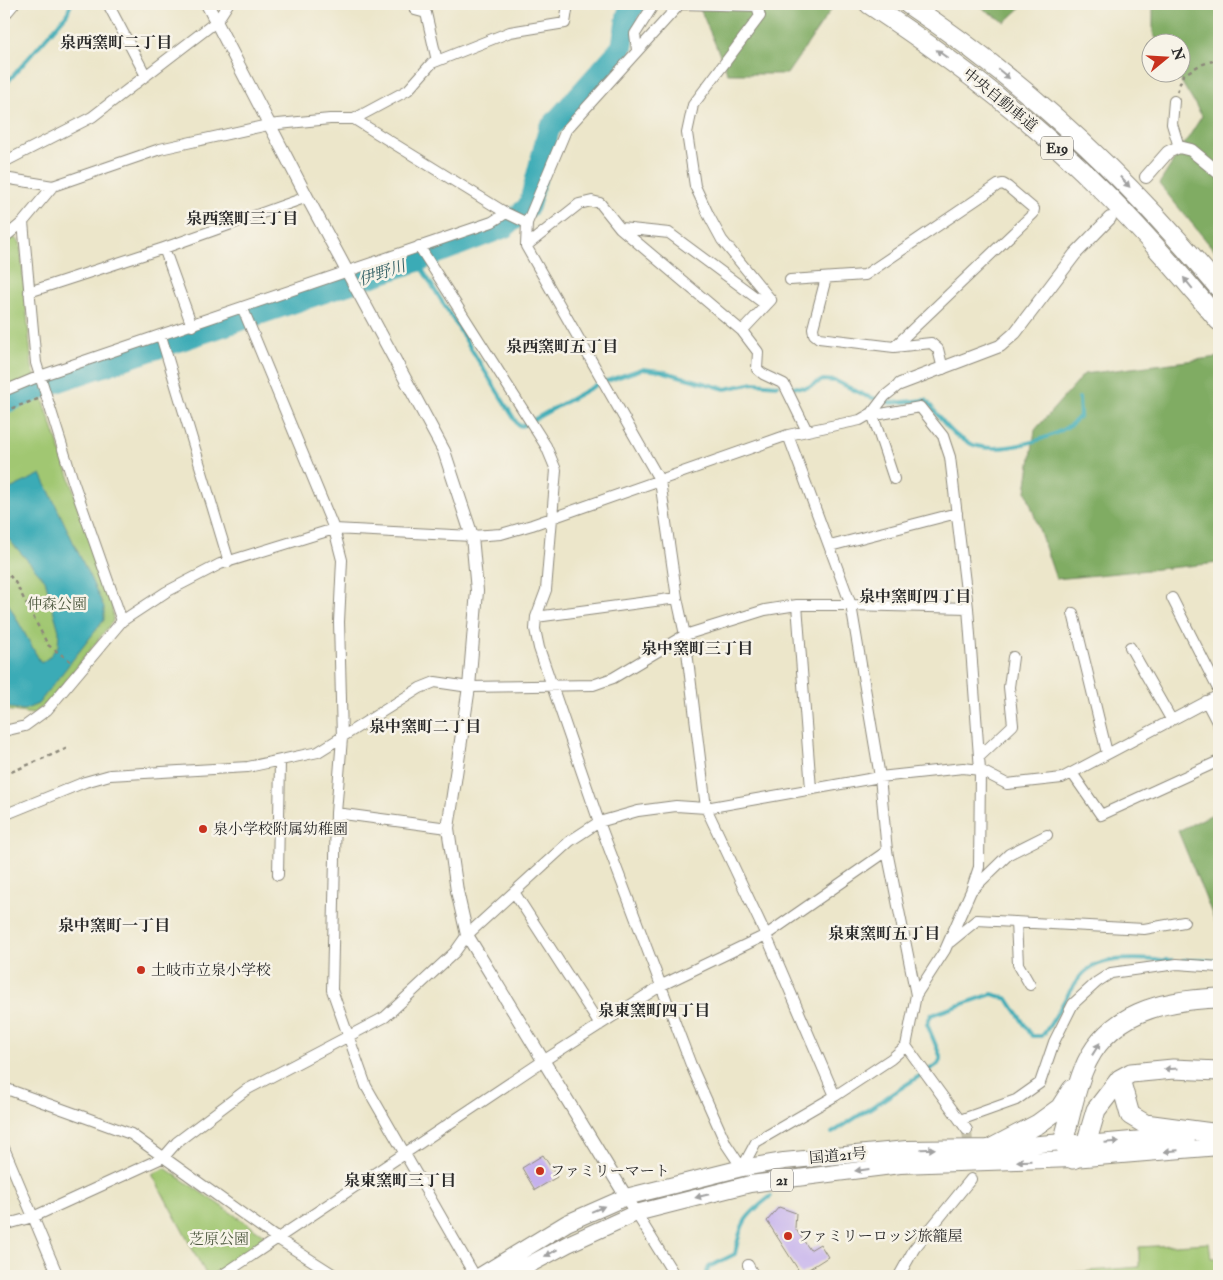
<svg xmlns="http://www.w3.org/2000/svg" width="1223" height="1280" viewBox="0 0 1223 1280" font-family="'IM FELL Double Pica','Noto Serif JP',serif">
  <rect width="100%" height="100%" fill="#f7f3e8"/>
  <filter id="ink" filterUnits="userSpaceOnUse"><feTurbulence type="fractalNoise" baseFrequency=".02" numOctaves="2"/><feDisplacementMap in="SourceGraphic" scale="10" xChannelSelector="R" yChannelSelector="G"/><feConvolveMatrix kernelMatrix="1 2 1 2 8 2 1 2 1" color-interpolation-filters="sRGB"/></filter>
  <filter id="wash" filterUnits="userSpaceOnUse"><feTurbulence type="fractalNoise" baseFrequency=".0096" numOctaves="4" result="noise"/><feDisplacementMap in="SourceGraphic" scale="20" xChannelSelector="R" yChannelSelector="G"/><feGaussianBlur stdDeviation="1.12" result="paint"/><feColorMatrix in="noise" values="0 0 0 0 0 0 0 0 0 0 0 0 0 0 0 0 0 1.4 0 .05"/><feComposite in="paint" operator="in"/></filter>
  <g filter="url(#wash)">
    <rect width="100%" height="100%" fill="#ece6ca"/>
    <path fill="#a1c772" stroke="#66794e" d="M11,236L20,242L32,367L112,603L113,621L50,701L33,714L4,710V243Z
      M165,1168L264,1235L263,1244L210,1276H207L152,1174Z
      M1209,1243L1211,1258H1219V1276H1028L1139,1267V1247Z"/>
    <path fill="#80ac64" stroke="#566c48" d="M698,4H835L787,74H728Z
      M975,4H1025L1005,22Z
      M1153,4H1219V256L1159,184L1202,116L1176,73L1180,72V42H1158L1153,33Z
      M1219,357V563L1056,579L1026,491L1035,430L1084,374Z
      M1219,811V931L1178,831Z"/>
    <path fill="#3aabb6" stroke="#326b70" d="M41,474L104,607V620L38,704L24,710L4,707V596L41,663L48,658L58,646L59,631L45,580L4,534V492Z"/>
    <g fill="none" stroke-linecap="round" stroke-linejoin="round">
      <path stroke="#3aabb6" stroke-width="4" d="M4,86L67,14L71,4
        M417,261L518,425L522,426L598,384L642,369L661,371L725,389L754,383L777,385
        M786,386L806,388L823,380L836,381L866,396L891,403L926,400C936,412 947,430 960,438C964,440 971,445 977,446C1005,453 1061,438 1080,416L1079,398
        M1184,960L1219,961
        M832,1133L938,1064L941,1058L927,1024L931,1015L992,994L1008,999L1032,1036H1042C1057,1018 1065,995 1080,977C1099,952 1144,961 1172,960
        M705,1276L709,1267L735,1254C741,1221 745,1216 771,1196"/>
      <path stroke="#3aabb6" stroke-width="22" d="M4,403L56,382L417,261L505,227L529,206L549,129L622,47L628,13L636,4"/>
    </g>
    <g id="blocks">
      <path fill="#c5b1ed" d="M543,1155L557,1177L535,1190L522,1168Z
        M779,1207L796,1213L795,1228L810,1250L820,1244L828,1257L801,1274L767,1221Z"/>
    </g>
  </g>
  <g filter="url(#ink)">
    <use href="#blocks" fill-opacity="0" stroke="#8c887a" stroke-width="1"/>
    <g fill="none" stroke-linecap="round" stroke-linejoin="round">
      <path stroke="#c5c1aa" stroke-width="10" stroke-dasharray="10 5" stroke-linecap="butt" d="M967,1130L971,1179"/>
      <g stroke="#8c887a" stroke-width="12">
        <path id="minor" d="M108,4L146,76
          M414,4L415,10L426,13L437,61
          M4,16L14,4
          M637,50L635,34L654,4
          M1174,101L1172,124L1179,147
          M354,119L506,213L527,223
          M4,162L92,117L217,21L228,4
          M4,178L53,186L160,149L268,125L330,119H354L408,90L432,63L510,32L565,23L568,4
          M23,222L36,363L73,481L122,621
          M621,228L669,233L766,305
          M4,238L23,222L53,186
          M419,246L546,446L556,470L546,590L536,617L535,629L539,648L599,822L691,1065L726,1144L742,1168L756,1142L835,1096L891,1059L906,1046L916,995L887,851L880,777L851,605L788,435
          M526,246L579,204L592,201L600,203L620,228L742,331L758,352L757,369L763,374L784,384L807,431
          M164,248L192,326
          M826,278L813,328L814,334L819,338L894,347L931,343L938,349L943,369
          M790,280L865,275L998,185L1003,184L1008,187L1034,209L1033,214L894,347
          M29,292L164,248L307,197
          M243,309L334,529L342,560L339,622L342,738L336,813L332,990L366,1086L475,1276
          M742,331L771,300L722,240L709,216L695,186L687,133L693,105L760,16L757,6L680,4L566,130L527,223L526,246L660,481L677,598L685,635L706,808L766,935L835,1096
          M161,336L229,562
          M4,391L40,376L492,222L506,213
          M872,413L881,414L920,407L943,436L950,457L968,608L980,770L979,867L971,891L945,950L916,995
          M872,413L894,479
          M830,546L957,513
          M1172,598L1219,691
          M797,605L811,789
          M1073,613L1107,753
          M536,617L677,598
          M1130,647L1171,719
          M1206,701L1219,726
          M4,731L25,726L47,710L122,621L166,592L220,564L334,529L472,536L501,534L532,525L788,435L860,420L872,413L885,396L900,384
          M979,757L1013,725L1009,687L1013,657
          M1072,773L1101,815L1219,761
          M336,813L448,828
          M4,815L85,782L110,775L248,767L318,752L420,688L435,682L469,687L593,685L613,678L685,635L765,610L797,605H851L968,608
          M278,875L280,761
          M972,890L1009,854L1047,835
          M514,892L600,1025
          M1016,922L1018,964L1030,985
          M950,942L977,920L1144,929L1184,922
          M906,1046L967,1130
          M4,1088L131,1134L278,1239L336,1276
          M960,1120L1016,1100L1040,1083L1054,1042L1073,1004L1097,982L1111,973L1177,964L1219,967
          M4,1148L58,1276
          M636,1213L675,1276
          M4,1225L33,1217L164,1157L177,1142L246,1090L385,1017L455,952L467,935L514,892L570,841L599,822L638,811L676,806L706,808L880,777L963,768L980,770L1007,784L1062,778L1219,695
          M748,1265L754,1276
          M221,1276L543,1061L662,985L766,935L887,851
          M899,1276L914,1249L971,1179"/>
      </g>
      <g stroke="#8c887a" stroke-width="14">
        <path id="tertiary" d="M207,4L307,197L444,451L472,536L477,591L469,687L448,828L457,891L467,935L636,1213
          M1146,177L1168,152L1179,147L1191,150L1219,173
          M900,384L1000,346L1015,333L1075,254L1110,218"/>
      </g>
      <g stroke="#8c887a" stroke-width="18">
        <path id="trunk" d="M480,1276L567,1223L626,1197L742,1168L784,1161L907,1149L992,1148L1063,1142L1086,1144L1189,1135
          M508,1276L568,1244L636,1213L750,1184L900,1165L1073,1159L1219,1147"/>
      </g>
      <g stroke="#8c887a" stroke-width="21">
        <path id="motorway" d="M869,4C952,59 1033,120 1103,191C1144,232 1182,276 1219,321
          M908,4C1026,82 1129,179 1219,288
          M1219,998C1163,1000 1106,1012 1083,1071C1074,1094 1070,1119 1063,1142L1073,1159L1086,1144L1096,1110L1120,1079L1131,1073L1173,1069L1219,1071
          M1120,1079L1130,1115L1145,1124L1212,1133
          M992,1148L1038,1124L1060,1108L1072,1089"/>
      </g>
      <path stroke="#8c887a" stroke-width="2.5" stroke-dasharray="4 4" stroke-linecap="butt" d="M1177,92L1183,75L1200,65L1219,59
        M4,411L38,399
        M4,569L15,582L48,645L73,663
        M4,775L68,748"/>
      <use href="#minor" stroke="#fff" stroke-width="10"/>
      <use href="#tertiary" stroke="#fff" stroke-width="12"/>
      <use href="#trunk" stroke="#fff" stroke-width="16"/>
      <use href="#motorway" stroke="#fff" stroke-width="19"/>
    </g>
    <defs><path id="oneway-solid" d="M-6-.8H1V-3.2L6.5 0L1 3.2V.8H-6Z" transform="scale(1.25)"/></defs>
    <g fill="#a0a0a0">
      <use href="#oneway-solid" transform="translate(942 54) rotate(-144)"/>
      <use href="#oneway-solid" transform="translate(1004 74) rotate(40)"/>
      <use href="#oneway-solid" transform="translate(1125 182) rotate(47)"/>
      <use href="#oneway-solid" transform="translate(1188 283) rotate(-129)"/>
      <use href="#oneway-solid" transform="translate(1096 1049) rotate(-58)"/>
      <use href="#oneway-solid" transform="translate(1171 1069) rotate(177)"/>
      <use href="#oneway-solid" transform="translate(1112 1142) rotate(-5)"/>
      <use href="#oneway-solid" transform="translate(928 1149) rotate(-1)"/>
      <use href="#oneway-solid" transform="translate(1171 1151) rotate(175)"/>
      <use href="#oneway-solid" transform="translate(1024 1161) rotate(178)"/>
      <use href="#oneway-solid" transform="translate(862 1170) rotate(173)"/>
      <use href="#oneway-solid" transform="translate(702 1196) rotate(166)"/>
      <use href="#oneway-solid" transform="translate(598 1209) rotate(-23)"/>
      <use href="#oneway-solid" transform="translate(551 1253) rotate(152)"/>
    </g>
  </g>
  <g fill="#c8321e" stroke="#f7f3e8" stroke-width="2">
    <circle cx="203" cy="829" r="5"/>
    <circle cx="141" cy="970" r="5"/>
    <circle cx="540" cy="1171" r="5"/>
    <circle cx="788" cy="1236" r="5"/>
  </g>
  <g text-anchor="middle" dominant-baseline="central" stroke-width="5" stroke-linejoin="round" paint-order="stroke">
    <g fill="#f7f3e8" stroke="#686764" stroke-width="1">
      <rect x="1041" y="136.5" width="32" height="23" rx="4"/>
      <rect x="771" y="1168.5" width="22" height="23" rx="4"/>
    </g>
    <g font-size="14" font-weight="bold" fill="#2b2b2b">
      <text x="1057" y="148">E19</text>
      <text x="782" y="1180">21</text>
    </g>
    <g font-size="15" fill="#2b2b2b" stroke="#f7f3e8">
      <text transform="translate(1000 100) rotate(39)">中央自動車道</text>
      <text transform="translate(838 1156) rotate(-5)">国道21号</text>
    </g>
    <g font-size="15" fill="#4e5a40" stroke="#f7f3e8">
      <text x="57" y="604">仲森公園</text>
      <text x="219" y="1239">芝原公園</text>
    </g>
    <g font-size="15" fill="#2b2b2b" stroke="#f7f3e8" text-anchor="start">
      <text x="213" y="829">泉小学校附属幼稚園</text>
      <text x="151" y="970">土岐市立泉小学校</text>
      <text x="550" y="1171">ファミリーマート</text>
      <text x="798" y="1236">ファミリーロッジ旅籠屋</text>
    </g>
    <g font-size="16" font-weight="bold" fill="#2b2b2b" stroke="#f7f3e8">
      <text x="116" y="43">泉西窯町二丁目</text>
      <text x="242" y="219">泉西窯町三丁目</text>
      <text x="562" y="347">泉西窯町五丁目</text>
      <text x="915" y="597">泉中窯町四丁目</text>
      <text x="697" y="649">泉中窯町三丁目</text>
      <text x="425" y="727">泉中窯町二丁目</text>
      <text x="114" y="926">泉中窯町一丁目</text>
      <text x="884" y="934">泉東窯町五丁目</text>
      <text x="654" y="1011">泉東窯町四丁目</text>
      <text x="400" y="1181">泉東窯町三丁目</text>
    </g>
    <g font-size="16" font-style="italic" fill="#315e63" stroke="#f7f3e8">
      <text transform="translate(382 273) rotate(-18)">伊野川</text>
    </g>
  </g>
  <rect width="1223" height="1280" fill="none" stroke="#f7f3e8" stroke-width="20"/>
  <g transform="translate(1166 58) rotate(72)"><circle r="24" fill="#f7f3e8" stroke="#a5a39c"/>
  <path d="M0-4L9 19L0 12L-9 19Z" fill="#c8321e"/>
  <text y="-8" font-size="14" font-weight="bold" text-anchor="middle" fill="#2b2b2b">N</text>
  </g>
</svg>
